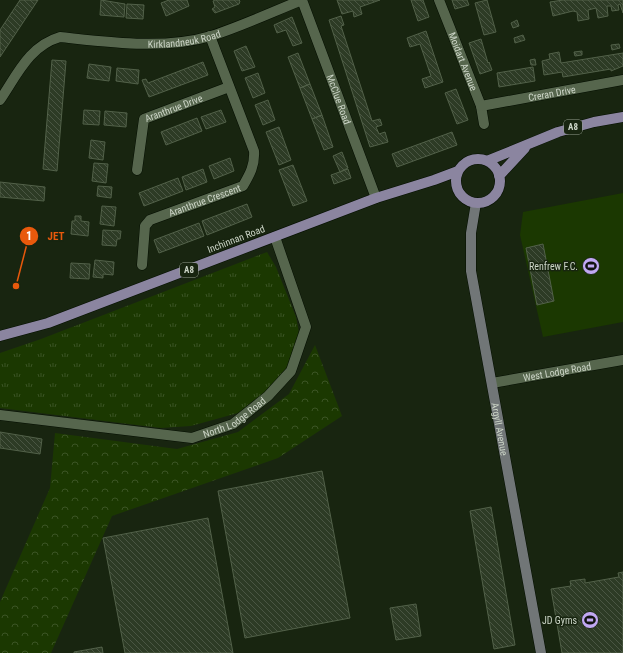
<svg xmlns="http://www.w3.org/2000/svg" width="623" height="653" viewBox="0 0 623 653" font-family="'Roboto Condensed',sans-serif">
  <defs>
    <pattern id="forest-crowns" width="20" height="18" patternUnits="userSpaceOnUse"><rect width="20" height="18" fill="#1b3801"/><path d="M2 6a3 3 0 1 1 6 0M12 15a3 3 0 1 1 6 0" fill="none" stroke="#3b5425"/></pattern>
    <pattern id="park-tufts" width="24" height="20" patternUnits="userSpaceOnUse"><rect width="24" height="20" fill="#1b3801"/><path d="M3 7l-1-3M5 7V3M7 7l1-3M15 17l-1-3M17 17v-4M19 17l1-3" fill="none" stroke="#3b5425"/></pattern>
    <pattern id="building-back-hatch" width="6" height="6" patternUnits="userSpaceOnUse"><rect width="6" height="6" fill="#2d3b25"/><path d="M-1 5l2 2M0 0l6 6M5-1l2 2" fill="none" stroke="#4a5643"/></pattern>
  </defs>
  <rect width="100%" height="100%" fill="#182510"/>
  <path fill="url(#forest-crowns)" d="M315,345L342,416L278,458L112,516L51,653H0V602L50,488L55,433L177,449L238,432L289,394Z"/>
  <path fill="url(#park-tufts)" d="M267,252L276,267L296,317L299,333L290,363L272,387L238,413L191,426L161,428L0,408V353L41,339Z"/>
  <path fill="#1b3801" d="M623,193V322L543,337L520,235L523,212Z"/>
  <path fill="url(#building-back-hatch)" stroke="#526149" d="M20,0H38L0,57V30Z
    M101,0L125,4L124,17L100,15Z
    M169,0H187L189,6L166,16L161,3Z
    M215,0H239L240,1L239,4L215,13L212,9L215,7L213,1Z
    M337,0H380L360,7L362,14L354,17L353,11L342,14Z
    M411,0H423L429,17L418,21Z
    M452,0H467L469,5L455,9Z
    M487,0L496,32L484,35L475,3Z
    M563,0H623V13L620,4L618,5L619,10L612,11L611,6H607L608,16L598,18L596,8L588,10L589,19L578,21L577,12L573,11L553,16L550,2Z
    M127,4L144,5L143,19L126,18Z
    M341,16L344,25L341,26L372,121L380,119L382,125L376,127L379,134L385,132L388,142L370,147L329,20Z
    M292,17L302,43L293,46L286,30L277,33L274,25Z
    M517,20L519,26L513,28L511,23Z
    M426,31L443,82L425,88L422,79L431,76L420,44L410,47L407,38Z
    M523,35L525,40L515,43L514,38Z
    M481,39L488,63L489,62L492,70L480,74L469,43Z
    M619,44L620,48L612,50L611,45Z
    M246,46L255,67L242,71L234,51Z
    M582,51V55L575,56L574,52Z
    M559,52L561,63L623,53V66L611,71V69L563,77L562,72L544,75L542,61L550,59L549,54Z
    M298,53L310,84L300,88L288,57Z
    M535,59L536,65H531L530,60Z
    M52,60L66,61L57,171L43,169Z
    M203,62L208,75L149,97L142,80L146,79L148,83Z
    M89,64L111,67L109,81L87,78Z
    M533,67L535,81L499,87L497,73Z
    M117,68L139,70L138,84L116,81Z
    M258,73L265,93L253,98L245,78Z
    M310,84L322,115L312,119L300,88Z
    M456,89L468,120L457,124L445,93Z
    M268,100L275,120L263,125L255,105Z
    M84,110L100,111L99,125L83,124Z
    M221,110L226,122L206,129L201,117Z
    M105,111L127,113L126,127L104,125Z
    M322,115L333,147L324,150L312,119Z
    M197,118L202,131L166,145L161,132Z
    M279,127L291,160L279,165L266,132Z
    M452,132L457,145L397,167L392,154Z
    M91,140L105,142L103,160L89,158Z
    M342,152L348,168L340,172L333,156Z
    M230,158L234,171L214,179L209,166Z
    M94,163L108,164L106,183L92,181Z
    M293,165L307,201L293,206L279,170Z
    M203,169L207,182L186,190L182,177Z
    M348,169L351,178L334,184L331,175Z
    M178,178L183,191L144,206L139,193Z
    M0,182L45,187L44,201L0,197Z
    M98,186L112,187L111,198L97,196Z
    M247,204L252,217L207,235L202,221Z
    M102,206L116,207L114,226L100,224Z
    M75,216H81V221L89,222L88,236L71,234L72,221H75Z
    M199,223L204,236L159,253L154,240Z
    M103,230L121,231L120,239H117L116,246L102,245Z
    M543,244L554,301L537,305L526,248Z
    M95,260L114,262L113,275L103,274V278L93,277Z
    M71,263L90,264L89,279L70,278Z
    M0,432L42,439L40,454L0,448Z
    M322,471L350,618L245,638L218,491Z
    M491,507L515,645L494,649L470,511Z
    M208,518L233,653H125L103,538Z
    M623,572V653H562L551,589L571,586L570,581L585,579V583L619,577L618,573Z
    M416,604L421,636L396,640L390,608Z
    M102,647L103,653H74V652Z"/>
  <g fill="none" stroke-linecap="round" stroke-linejoin="round">
    <g stroke="#040e00" stroke-width="11">
      <g id="street">
        <path id="s1" d="M302,0L376,198"/>
        <path id="s2" d="M439,0L481,106L484,124"/>
        <path id="s3" d="M0,100C17,75 29,46 60,37C108,42 164,50 211,36C242,26 272,12 302,0"/>
        <path id="s4" d="M481,106L623,80"/>
        <path id="s5" d="M137,170L144,119L229,87"/>
        <path id="s6" d="M142,265L145,226L150,220L243,186C250,174 255,165 254,151L210,36"/>
        <path id="s7" d="M492,383L623,360"/>
        <path id="s8" d="M0,415L192,438L233,424L268,396L291,371L306,327L275,237"/>
      </g>
    </g>
    <g stroke="#040e00" stroke-width="11">
      <g id="secondary">
        <path id="s9" d="M476,203L471,233V271L541,653"/>
      </g>
    </g>
    <g stroke="#040e00" stroke-width="11">
      <path id="primary" d="M456 181a22 22 0 1 1 44 0a22 22 0 1 1-44 0Z
        M487,161L558,132L594,122L623,117
        M499,176L525,148
        M0,336L48,323L376,198L434,180L458,171"/>
    </g>
    <use href="#street" stroke="#56664d" stroke-width="10"/>
    <use href="#secondary" stroke="#717677" stroke-width="10"/>
    <use href="#primary" stroke="#8b85a0" stroke-width="10"/>
  </g>
  <defs>
    <g id="stadium-disc" transform="scale(0.9)"><circle r="9.5" fill="#c1a8f3" stroke="#182510"/><path d="M0-5a6.5 5 0 1 0 0 10a6.5 5 0 1 0 0-10ZM-3.5-1.8h7v3.6h-7Z" fill="#111"/></g>
  </defs>
  <g fill-rule="evenodd">
    <use href="#stadium-disc" x="591" y="266"/>
    <use href="#stadium-disc" x="590" y="620"/>
  </g>
  <g text-anchor="middle" dominant-baseline="central" stroke-width="3" stroke-linejoin="round" paint-order="stroke">
    <g fill="#182510" stroke="#96a090" stroke-width="1">
      <rect x="564" y="120" width="18" height="14" rx="3"/>
      <rect x="180" y="263" width="18" height="14" rx="3"/>
    </g>
    <g font-size="9" font-weight="bold" fill="#ccd5c7">
      <text x="573" y="127">A8</text>
      <text x="189" y="270">A8</text>
    </g>
    <g font-size="10" fill="#ccd5c7" stroke="#182510">
      <text stroke="none"><textPath href="#s3" startOffset="214">Kirklandneuk Road</textPath></text>
      <text stroke="none"><textPath href="#s2" startOffset="66">Moidart Avenue</textPath></text>
      <text stroke="none"><textPath href="#s4" startOffset="72">Creran Drive</textPath></text>
      <text stroke="none"><textPath href="#s1" startOffset="106">McClue Road</textPath></text>
      <text stroke="none"><textPath href="#s5" startOffset="83">Aranthrue Drive</textPath></text>
      <text stroke="none"><textPath href="#s6" startOffset="105">Aranthrue Crescent</textPath></text>
      <text transform="translate(236 239) rotate(-21)">Inchinnan Road</text>
      <text stroke="none"><textPath href="#s7" startOffset="66">West Lodge Road</textPath></text>
      <text stroke="none"><textPath href="#s8" startOffset="241">North Lodge Road</textPath></text>
      <text stroke="none"><textPath href="#s9" startOffset="229">Argyll Avenue</textPath></text>
    </g>
    <g font-size="10" fill="#ccd5c7" stroke="#182510" text-anchor="end">
      <text x="578" y="266">Renfrew F.C.</text>
      <text x="577" y="620">JD Gyms</text>
    </g>
  </g>
  <path fill="none" stroke="#e8590c" stroke-width="1.5" d="M16 286L29 236"/>
  <g fill="#e8590c" stroke="#182510" stroke-width="1.5">
    <circle cx="16" cy="286" r="4"/>
    <circle cx="29" cy="236" r="10"/>
  </g>
  <g font-size="12" text-anchor="middle" font-weight="bold" fill="#fff">
    <text x="29" y="240">1</text>
  </g>
  <g font-size="11" text-anchor="middle" font-weight="bold" fill="#e8590c" stroke="#182510" stroke-width="3" stroke-linejoin="round" paint-order="stroke">
    <text x="56" y="240">JET</text>
  </g>
</svg>
